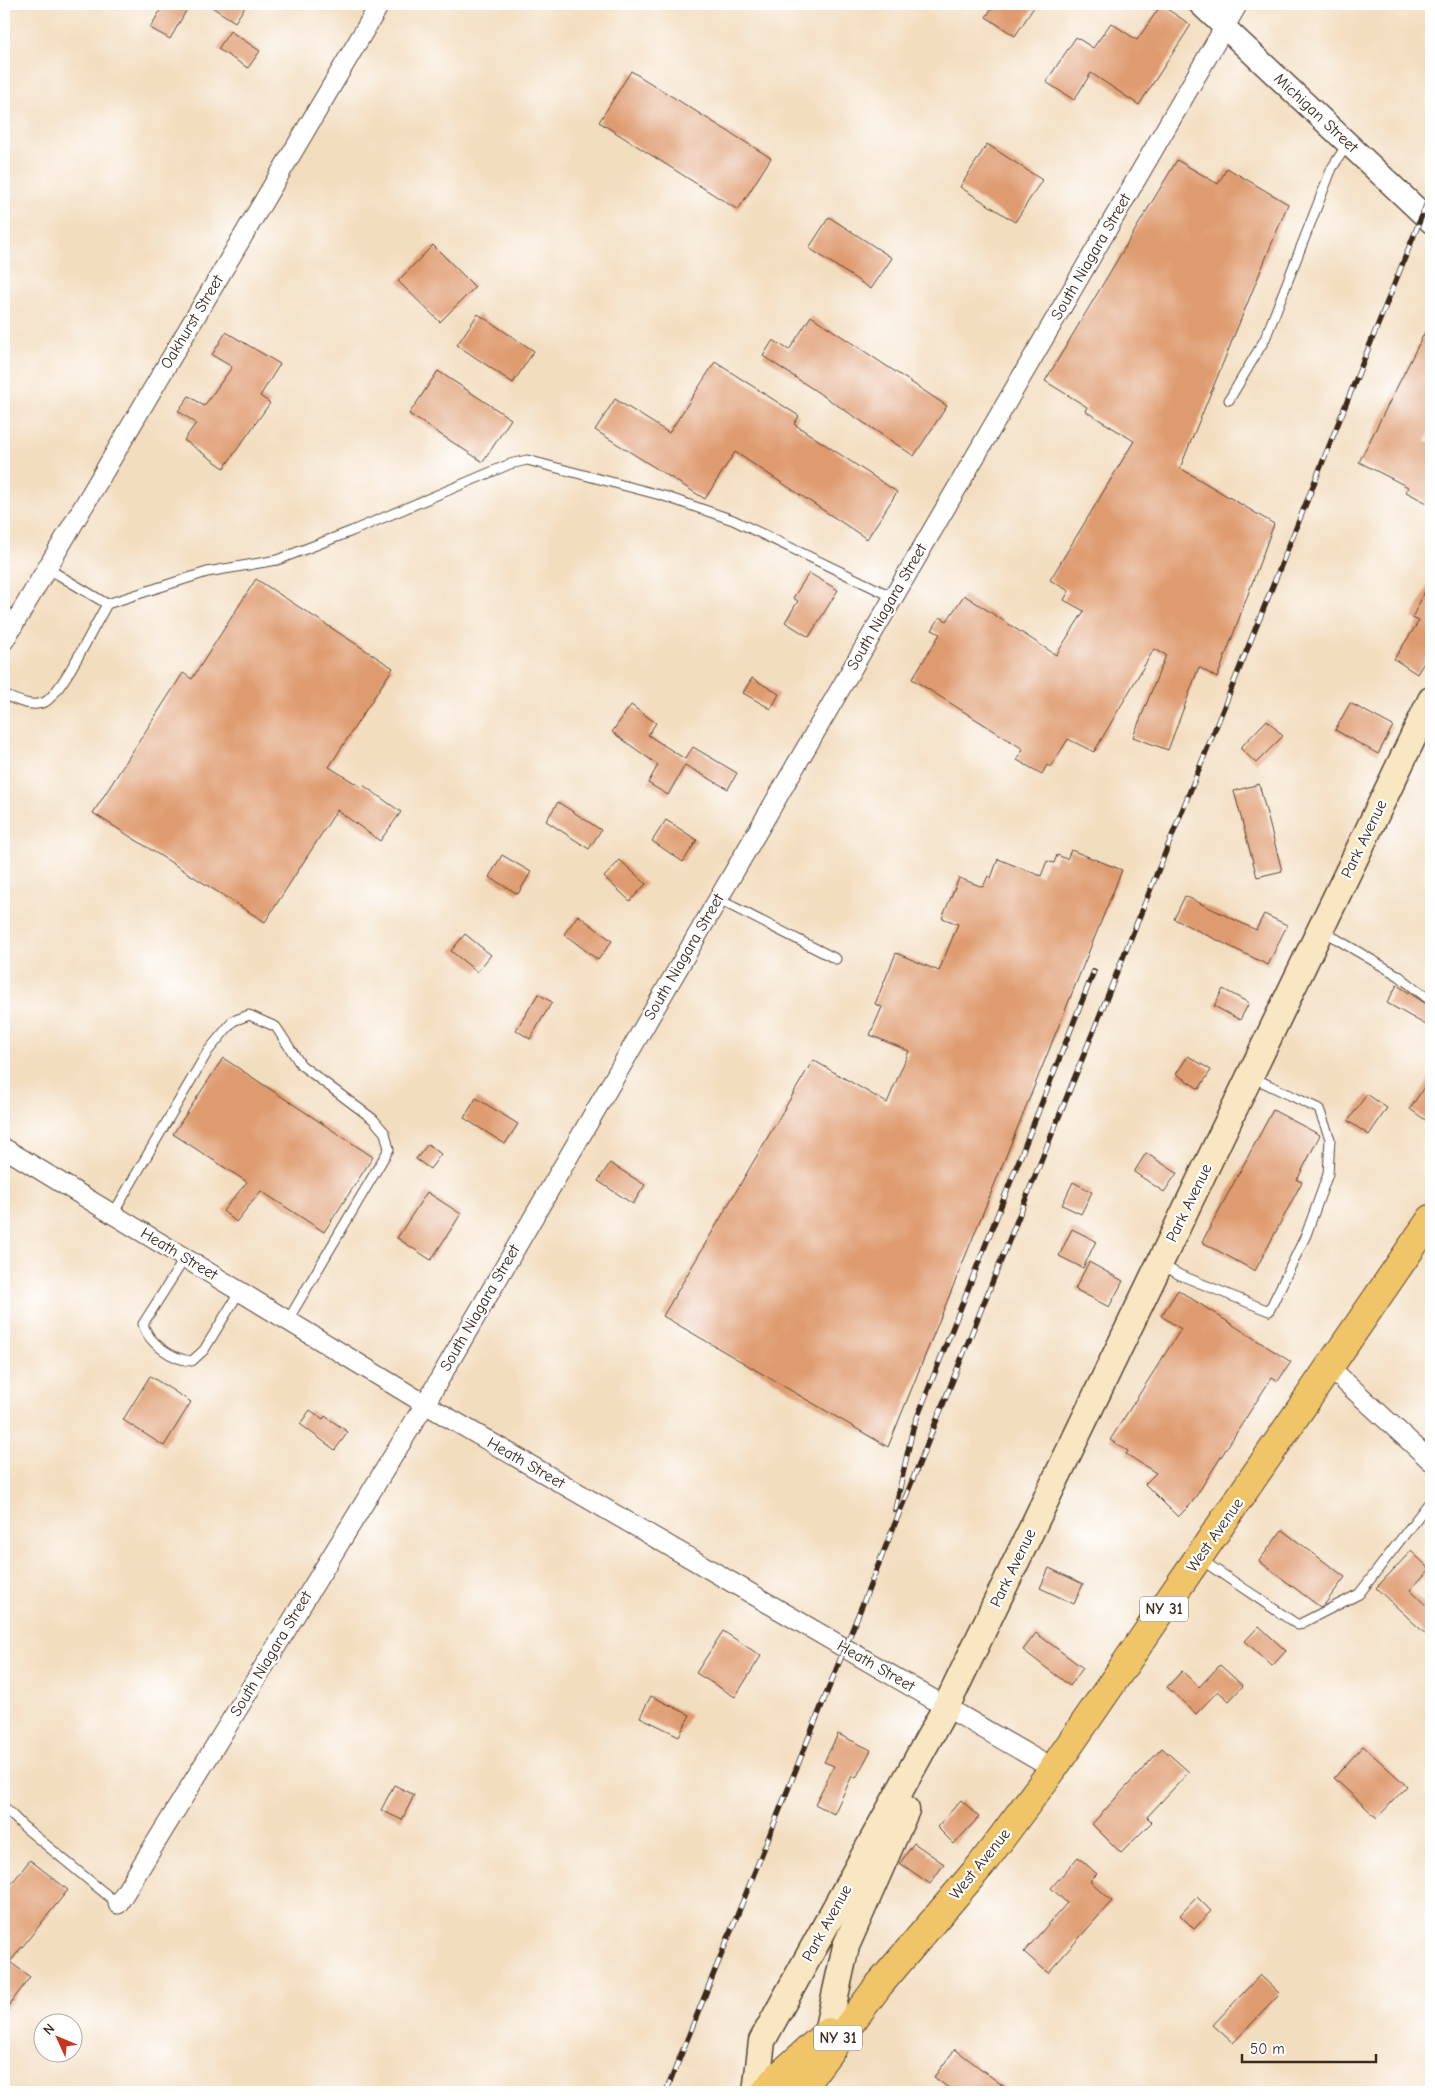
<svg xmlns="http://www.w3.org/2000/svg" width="1435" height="2096" viewBox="0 0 1435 2096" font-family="'Comic Neue',sans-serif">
  <rect width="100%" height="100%" fill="#fff"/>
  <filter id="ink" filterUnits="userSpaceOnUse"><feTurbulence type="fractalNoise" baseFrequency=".02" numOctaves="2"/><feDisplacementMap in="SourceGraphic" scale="10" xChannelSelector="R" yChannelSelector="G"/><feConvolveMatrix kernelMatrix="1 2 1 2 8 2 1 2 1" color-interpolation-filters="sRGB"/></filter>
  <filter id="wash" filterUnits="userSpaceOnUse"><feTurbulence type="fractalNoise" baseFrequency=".0096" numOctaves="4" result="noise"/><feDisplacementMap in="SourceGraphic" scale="20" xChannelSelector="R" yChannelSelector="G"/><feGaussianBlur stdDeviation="1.12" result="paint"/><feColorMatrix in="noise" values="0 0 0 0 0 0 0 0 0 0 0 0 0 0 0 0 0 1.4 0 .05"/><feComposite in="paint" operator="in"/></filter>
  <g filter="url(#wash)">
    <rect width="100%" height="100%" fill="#f3ddbf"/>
    <g id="blocks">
      <path fill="#df9b70" d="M164,4H190L170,39L150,28Z
        M207,4H247L235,22Z
        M995,4H1036L1015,36L986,17Z
        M1161,5L1191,25L1139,105L1091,73L1074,100L1046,82L1076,37L1093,48L1111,23L1137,40Z
        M230,31L260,51L248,68L218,49Z
        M631,71L771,158L738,210L599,122Z
        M987,144L1042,180L1015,222L960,187Z
        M1177,160L1218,184L1227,168L1288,204L1180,468L1274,524L1217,678L1199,667L1168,750L1133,737L1166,655L1154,649L1094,752L1068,739L1051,767L1047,765L1042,774L1017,760L1023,749L912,679L940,634L932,630L940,617L947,621L964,595L1056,655L1084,611L1064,600L1069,591L1050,580L1134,441L1085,411L1087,407L1045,381Z
        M829,217L892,258L871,289L809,248Z
        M433,245L475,287L440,322L398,281Z
        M478,314L534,351L513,383L457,345Z
        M811,316L947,406L914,456L763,356L773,340L789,350Z
        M1431,320V430L1426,440L1431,443V505L1406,492L1408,487L1359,462Z
        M226,332L280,364L260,396L270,403L224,468L184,440L196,423L178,411L189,396L204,406L232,367L212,355Z
        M715,362L799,416L794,424L897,492L867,539L735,452L705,499L595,430L615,399L669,433Z
        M438,371L511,419L483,462L409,414Z
        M809,573L838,590L809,637L785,622L798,601L793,598Z
        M256,579L393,668L329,767L361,787L363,785L401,812L380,841L337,810L265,922L93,813L183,673L192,679Z
        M1431,579V651L1417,674L1394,659L1419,621L1412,618Z
        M752,678L779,694L771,709L743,693Z
        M1350,703L1393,726L1378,754L1335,730Z
        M631,705L656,723L648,735L685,759L693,747L737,773L728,789L685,765L668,795L648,783L658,765L612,732Z
        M1267,720L1283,736L1256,763L1240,748Z
        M1259,784L1282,871L1257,877L1234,791Z
        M558,802L601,830L589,849L546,821Z
        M666,820L697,840L683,862L652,841Z
        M1071,850L1122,870L888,1447L663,1316L813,1060L887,1103L909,1051L870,1035L882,1007L875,1004L896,953L939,971L958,924L942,918L959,878L983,887L988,876L991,878L998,859L1041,876L1047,861L1054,863L1057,855L1067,859Z
        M502,855L531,872L518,894L489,877Z
        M620,860L646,884L630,901L604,877Z
        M1185,896L1256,930L1264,914L1287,925L1268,965L1174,919Z
        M578,915L612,941L598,960L564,934Z
        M465,934L491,955L477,972L451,951Z
        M1397,985L1431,1007V1015L1426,1025L1387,1003Z
        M1223,989L1249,1003L1240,1020L1214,1006Z
        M538,994L552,1002L530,1039L516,1030Z
        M1188,1056L1211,1070L1199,1089L1176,1074Z
        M223,1058L373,1157L324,1232L261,1191L236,1222L223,1211L247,1182L173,1134Z
        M1431,1076V1124L1410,1109Z
        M1367,1094L1387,1108L1369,1135L1348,1121Z
        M476,1098L518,1124L505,1144L464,1118Z
        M1273,1110L1320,1135L1297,1180L1302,1182L1255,1271L1202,1242Z
        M428,1144L441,1154L430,1169L416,1159Z
        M1146,1153L1177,1173L1164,1192L1134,1172Z
        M610,1163L645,1185L633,1204L598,1181Z
        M1073,1182L1092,1192L1081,1214L1062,1205Z
        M427,1192L461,1214L431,1260L397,1238Z
        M1072,1229L1096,1241L1083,1268L1059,1256Z
        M1089,1262L1123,1281L1109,1307L1075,1289Z
        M1178,1290L1291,1362L1278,1381L1272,1377L1191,1504L1178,1517L1145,1484L1156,1473L1126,1454L1128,1451L1110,1440L1181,1329L1161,1316Z
        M150,1376L191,1402L164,1446L123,1420Z
        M310,1410L323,1419L325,1416L348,1432L335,1450L300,1424Z
        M1282,1530L1345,1577L1325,1604L1320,1607L1259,1561Z
        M1411,1551L1430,1569L1410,1590L1431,1610V1639L1376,1588Z
        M1049,1568L1083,1584L1074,1604L1040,1588Z
        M1259,1626L1286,1651L1272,1666L1245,1641Z
        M723,1631L761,1656L735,1697L696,1673Z
        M1036,1633L1083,1668L1070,1686L1023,1650Z
        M1220,1665L1243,1686L1229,1701L1218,1691L1196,1714L1167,1687L1182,1671L1199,1687Z
        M651,1696L690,1715L679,1736L640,1717Z
        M838,1734L871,1750L856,1778L852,1776L834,1814L815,1804L834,1766L824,1762Z
        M1363,1746L1407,1786L1377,1818L1334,1778Z
        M1162,1748L1189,1772L1147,1817L1152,1822L1121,1853L1092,1824Z
        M394,1785L414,1795L402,1820L381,1810Z
        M961,1800L979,1817L954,1844L937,1827Z
        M914,1843L944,1864L930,1884L900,1863Z
        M1078,1857L1097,1874L1090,1881L1112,1901L1048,1973L1024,1952L1067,1903L1051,1888Z
        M30,1860L68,1890L10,1962L30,1977L4,2012V1893Z
        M1197,1897L1211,1911L1194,1929L1180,1915Z
        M1260,1975L1280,1994L1233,2043L1213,2025Z
        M955,2049L1011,2092H954L934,2077Z"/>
    </g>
  </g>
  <g filter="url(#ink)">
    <use href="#blocks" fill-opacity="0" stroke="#574536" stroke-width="1"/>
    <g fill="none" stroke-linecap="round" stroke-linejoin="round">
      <g stroke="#574536" stroke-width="11">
        <path id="service" d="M1229,400L1265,339L1332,168L1348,143
          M47,568L107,604L207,572L277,560L352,531L510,464L527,460L664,496L733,520L893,597
          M4,695C16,700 32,708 45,702C62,692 95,625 107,604
          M718,899L836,959
          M1323,931L1399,976L1431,1001
          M113,1214L208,1051L233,1021L249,1015L276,1027L301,1065L373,1119L385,1133L389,1149L288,1320
          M185,1258L143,1324C148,1343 173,1360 192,1361L204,1350L240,1291
          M1162,1265L1180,1275L1269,1311L1306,1235L1328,1174L1330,1139L1319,1109L1252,1077
          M1200,1559L1298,1625L1359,1594L1431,1500
          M4,1807L23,1826L118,1904"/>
      </g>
      <g stroke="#574536" stroke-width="21">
        <path id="minor" d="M4,641L380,4
          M4,1148L425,1404L1053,1769
          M1330,1368L1431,1461
          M118,1904L425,1404L1238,4"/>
      </g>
      <g stroke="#574536" stroke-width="25">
        <path id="tertiary" d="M1200,4L1431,222"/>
      </g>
      <g stroke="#574536" stroke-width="29">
        <path id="secondary" d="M827,2032L846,1946L906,1810
          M756,2092L762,2041L946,1707L1431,700"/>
      </g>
      <g stroke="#574536" stroke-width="30">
        <path id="trunk" d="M765,2092L780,2075L828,2032
          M799,2092L879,1985L982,1864L1053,1769L1431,1219"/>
      </g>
      <use href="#service" stroke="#fff" stroke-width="9"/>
      <use href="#minor" stroke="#fff" stroke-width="19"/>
      <use href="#tertiary" stroke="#fff" stroke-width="22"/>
      <use href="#secondary" stroke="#f9e7c3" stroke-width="26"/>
      <use href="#trunk" stroke="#f0c469" stroke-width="28"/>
      <g stroke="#3b2a1e" stroke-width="5.5">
        <path id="rail" d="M895,1510L913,1428L1094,971
          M666,2092L1431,193"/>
      </g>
      <use href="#rail" stroke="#fff" stroke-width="4" stroke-dasharray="11" stroke-linecap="butt"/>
    </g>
  </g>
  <g text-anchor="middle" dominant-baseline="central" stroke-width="4.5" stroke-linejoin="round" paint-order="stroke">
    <g fill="#fff" stroke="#766a62" stroke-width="1">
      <rect x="1140" y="1596.5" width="48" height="25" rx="4"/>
      <rect x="814" y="2025.5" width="48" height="25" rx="4"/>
    </g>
    <g font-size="15" font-weight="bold" fill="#3b2a1e">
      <text x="1164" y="1609">NY 31</text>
      <text x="838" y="2038">NY 31</text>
    </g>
    <g font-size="16" fill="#3b2a1e" stroke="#fff">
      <text transform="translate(1316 113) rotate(43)">Michigan Street</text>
      <text transform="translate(1091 257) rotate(-60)">South Niagara Street</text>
      <text transform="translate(192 322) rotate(-59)">Oakhurst Street</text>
      <text transform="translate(887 607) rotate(-60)">South Niagara Street</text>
      <text transform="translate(1364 839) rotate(-64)">Park Avenue</text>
      <text transform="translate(684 957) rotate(-60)">South Niagara Street</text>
      <text transform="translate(1189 1203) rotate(-64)">Park Avenue</text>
      <text transform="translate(179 1254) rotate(31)">Heath Street</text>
      <text transform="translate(480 1308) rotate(-60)">South Niagara Street</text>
      <text transform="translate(526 1463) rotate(30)">Heath Street</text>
      <text transform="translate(1215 1535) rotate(-55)">West Avenue</text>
      <text transform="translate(1013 1568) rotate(-64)">Park Avenue</text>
      <text transform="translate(271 1654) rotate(-59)">South Niagara Street</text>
      <text transform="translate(876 1666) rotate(30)">Heath Street</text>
      <text transform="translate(980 1864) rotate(-51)">West Avenue</text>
      <text transform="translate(827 1923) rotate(-61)">Park Avenue</text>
    </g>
  </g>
  <rect width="1435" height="2096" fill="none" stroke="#fff" stroke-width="20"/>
  <g transform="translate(58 2038) rotate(314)"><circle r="24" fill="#ffffff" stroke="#b1aaa5"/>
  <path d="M0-4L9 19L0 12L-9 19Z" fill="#c8321e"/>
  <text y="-8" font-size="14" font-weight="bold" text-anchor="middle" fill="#3b2a1e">N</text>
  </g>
  <path d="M1242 2054v8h134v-8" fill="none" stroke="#3b2a1e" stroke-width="2.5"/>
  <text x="1250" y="2054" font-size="15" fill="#3b2a1e" stroke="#ffffff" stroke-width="4" paint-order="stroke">50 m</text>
</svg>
